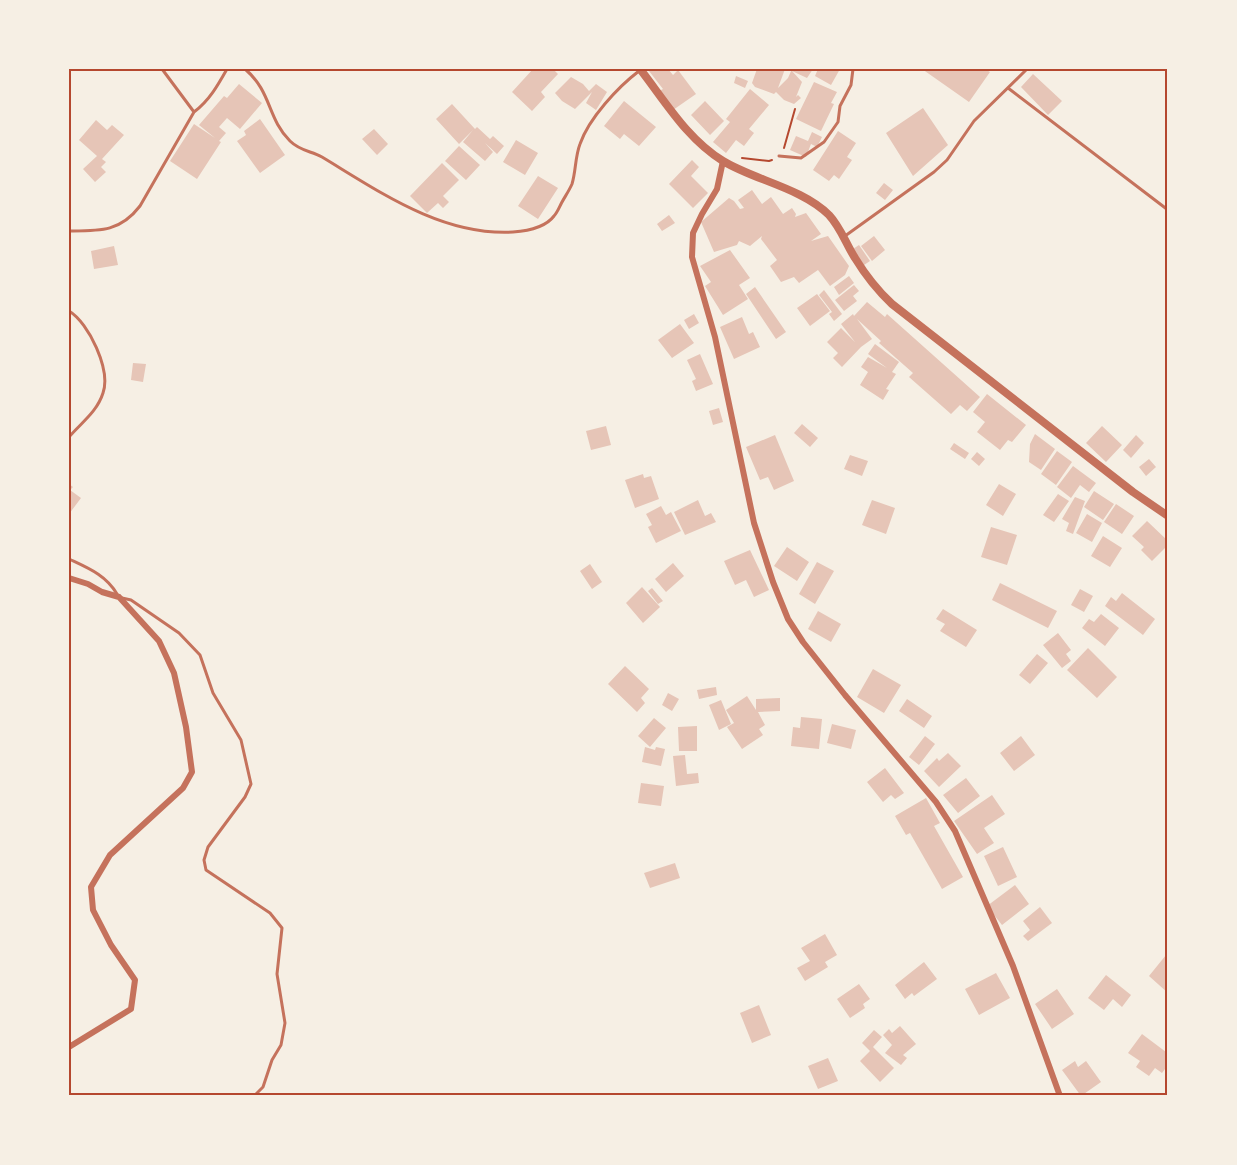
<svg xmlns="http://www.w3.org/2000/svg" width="1237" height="1165" viewBox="0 0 1237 1165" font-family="Barlow,sans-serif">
  <rect width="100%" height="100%" fill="#f6efe4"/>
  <path fill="#e6c5b7" d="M533,69H553L558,74L541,92L545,97L532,111L512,92Z
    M653,69H668L673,75L678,70L696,94L673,110L659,91L663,89L649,71Z
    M757,69H785L778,88L788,78L792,69H813L807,78L792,71L802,82L796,97L798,95L801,98L794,104L784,100L776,92L774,94L755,87L752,83Z
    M818,69H840L831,85L815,76Z
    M922,69H985L990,72L969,102Z
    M1033,74L1062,101L1048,115L1021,87Z
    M736,76L748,81L745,88L734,83Z
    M571,77L583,84L589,91L596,84L607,92L596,110L586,103L592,92L575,109L562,101L555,93Z
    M814,82L837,92L831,103L834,104L821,131L796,119Z
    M239,84L262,103L240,129L227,118L219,127L226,133L219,141L221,142L197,179L170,161L194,124L215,138L199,125L224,96L227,98Z
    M750,89L769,105L749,129L754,133L744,146L736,140L726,153L713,142L730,122L726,119Z
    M624,101L656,127L639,146L624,134L620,139L604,126Z
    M705,101L724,121L710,135L691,115Z
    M452,104L475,129L477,127L490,139L493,136L504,146L497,154L485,143L493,152L485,161L463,142L473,130L459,144L436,119Z
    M923,108L948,145L913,176L886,133Z
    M260,119L285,155L260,173L237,141L246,135L244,131Z
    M96,120L107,130L112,125L124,135L102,159L106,162L101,167L106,172L95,182L83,169L97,156L79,140Z
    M374,129L388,144L377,155L362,139Z
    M838,131L856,143L847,157L852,160L839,179L834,175L829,181L813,170Z
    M812,132L822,137L817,147L811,144L806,157L790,150L796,136L808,141Z
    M516,140L538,153L525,175L503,162Z
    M459,146L480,165L466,180L445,161Z
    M692,160L699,167L691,176L708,193L693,208L669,184Z
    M442,163L459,180L443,196L449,202L443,208L438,203L427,213L410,196Z
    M538,176L558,188L538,219L518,206Z
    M884,183L893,190L885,200L876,193Z
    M752,190L762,204L771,197L783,214L792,208L796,214L795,217L806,213L821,234L811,241L828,236L849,266L845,275L830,286L818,270L799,283L794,277L781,282L770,266L777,260L761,239L762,236L750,246L739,241L737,245L714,252L701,222L729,198L734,201L740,209L744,208L738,200Z
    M669,215L675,223L662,231L657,224Z
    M874,236L885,250L872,261L861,246Z
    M859,245L870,261L864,265L853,249Z
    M114,246L118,265L94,269L91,251Z
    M730,250L750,278L739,285L748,299L723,315L705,286L711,282L700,266Z
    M849,276L854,283L839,295L834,287Z
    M854,285L859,291L853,296L857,301L844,311L835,300Z
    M755,287L786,332L776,339L746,294Z
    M824,290L842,314L834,321L829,314L832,312L819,295Z
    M817,294L830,311L810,326L797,308Z
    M867,302L885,317L887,314L980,397L967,411L960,405L951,414L909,377L913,373L879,343L881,341L857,319L872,339L861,347L842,367L833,358L838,353L827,342L841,328L855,342L841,324L853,314L854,316Z
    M694,314L699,323L689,329L684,320Z
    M742,317L749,334L753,332L760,347L734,359L720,327Z
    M680,324L694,343L672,358L658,340Z
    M875,344L899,362L892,372L896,374L886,389L889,390L883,400L860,385L868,372L861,367L868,357L887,368L868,354Z
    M700,354L713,384L696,391L692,381L696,379L687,360Z
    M133,363L146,364L143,382L131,380Z
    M987,394L1026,425L1012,442L1008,440L1000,450L977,432L985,422L973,412Z
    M719,408L723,422L713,425L709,411Z
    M802,424L818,438L810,447L794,433Z
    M606,426L611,445L591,450L586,431Z
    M1102,426L1122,445L1106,462L1086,443Z
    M1035,434L1055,449L1041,470L1029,462L1030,444Z
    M775,435L794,481L774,490L768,477L760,480L746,447Z
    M1136,435L1144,443L1131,458L1123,450Z
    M954,443L969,453L965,459L950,449Z
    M1057,451L1072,462L1056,485L1041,474Z
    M977,452L985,459L979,466L971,459Z
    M850,455L868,461L862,476L844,469Z
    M1149,459L1156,467L1146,476L1139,467Z
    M1073,466L1096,483L1089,492L1080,485L1071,498L1057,487Z
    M643,474L644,478L651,476L659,499L635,508L625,480Z
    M69,484L73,487L70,490L81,498L69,514Z
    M999,484L1016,494L1003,516L986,505Z
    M1094,491L1114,504L1103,520L1084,507Z
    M1058,494L1069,501L1054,522L1043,515Z
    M1075,497L1085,501L1073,534L1066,531L1069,523L1062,519Z
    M698,500L705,516L711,513L716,522L685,535L674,512Z
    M872,500L895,508L886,534L862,525Z
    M1116,504L1134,516L1122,534L1104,522Z
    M661,506L666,515L671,512L681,531L656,543L648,527L652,525L646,514Z
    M1087,514L1102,523L1092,542L1076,533Z
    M1147,521L1168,541V545L1152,561L1141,550L1144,547L1132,536Z
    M991,527L1017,535L1007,565L981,557Z
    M1103,536L1122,548L1110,567L1091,556Z
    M787,547L809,562L797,581L774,566Z
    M750,550L769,590L754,597L746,580L735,585L724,561Z
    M817,562L834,571L815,604L799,594Z
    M673,563L684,576L666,592L655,579Z
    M590,564L602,582L592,589L580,571Z
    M1000,583L1057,611L1048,628L992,600Z
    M642,587L660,607L643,623L626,603Z
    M652,588L663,601L658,604L648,591Z
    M1080,589L1093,596L1084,612L1071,605Z
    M1122,593L1155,619L1143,635L1105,606L1111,597L1116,601Z
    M943,609L977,630L966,647L940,631L945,624L936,619Z
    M818,611L841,624L831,642L808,629Z
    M1101,614L1119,628L1105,646L1082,628L1089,619L1094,622Z
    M1058,633L1071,650L1066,654L1071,661L1062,668L1043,645Z
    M1088,648L1117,677L1097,698L1067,670Z
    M1037,654L1048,663L1030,684L1019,675Z
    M625,666L649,689L641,698L645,703L637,712L608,684Z
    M873,669L901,685L884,713L857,697Z
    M716,687L717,695L699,699L697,690Z
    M668,693L679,699L672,711L662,705Z
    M747,696L756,710V699L780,698V711L758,712L765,725L759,729L763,735L742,749L727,727L734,723L726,710Z
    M907,699L932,716L924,728L899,711Z
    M721,700L731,724L719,730L709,705Z
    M801,717L822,719L819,749L791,746L793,727L800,728Z
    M654,718L666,728L650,747L638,736Z
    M832,724L856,730L851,749L827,743Z
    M697,726V751H679L678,727Z
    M925,736L935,744L919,765L909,757Z
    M1021,736L1035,755L1014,771L1000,753Z
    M645,747L655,750L656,747L665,749L661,766L642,762Z
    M948,753L961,766L939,787L924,771L937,758L939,761Z
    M685,755L687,774L698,773L699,783L676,786L673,756Z
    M885,768L904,793L895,799L891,795L883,802L867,782Z
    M966,778L980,796L958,813L943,795Z
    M641,783L664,786L661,806L638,803Z
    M992,795L1005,814L984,828L994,843L977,854L954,821Z
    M926,798L940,823L934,826L963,877L942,889L910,833L906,835L895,816Z
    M1003,847L1017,877L998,886L984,856Z
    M675,863L680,878L650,888L644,873Z
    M1015,885L1029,904L1002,925L987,906Z
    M1040,907L1052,923L1028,941L1023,936L1030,930L1023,921Z
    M825,934L837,955L825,962L828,967L805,981L797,968L810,961L801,948Z
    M1166,955L1168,957V993L1149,976Z
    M924,962L937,979L914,996L912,993L905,999L895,985Z
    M996,973L1010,998L979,1015L965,989Z
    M1106,975L1131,995L1122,1007L1113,999L1104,1010L1088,998Z
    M859,984L870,999L863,1004L865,1008L850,1018L837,999Z
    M1057,989L1074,1014L1052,1029L1035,1004Z
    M759,1005L771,1035L752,1043L740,1013Z
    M900,1026L916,1044L903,1055L907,1058L901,1065L885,1053L892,1045L883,1035L889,1029L892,1033Z
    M874,1030L882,1037L873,1047L894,1068L880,1082L860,1061L870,1051L862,1043Z
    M1142,1034L1166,1052L1165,1054L1168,1056V1065L1162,1073L1155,1068L1149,1076L1136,1067L1140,1061L1128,1053Z
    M828,1058L838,1081L818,1089L808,1066Z
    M1075,1061L1078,1067L1086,1061L1101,1082L1081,1096L1062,1070Z"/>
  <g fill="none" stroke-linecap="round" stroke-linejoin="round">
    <path stroke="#b5482f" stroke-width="2" d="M784,148L795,109
      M742,158L769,161L772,160"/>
    <path stroke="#c5725c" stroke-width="3" d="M162,69L194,112
      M245,69C272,92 267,118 290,141C300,151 311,151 322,157C380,192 442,236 513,232C527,231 545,228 554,216C557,213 559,208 561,204C564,198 569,191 572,184C576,171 575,157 580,144C589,118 618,87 639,71
      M1008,88L1168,210
      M779,156L801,158L824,142L838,122L840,106L851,85L853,69
      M69,231C100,231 120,232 140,206L194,112C209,101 218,85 227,69
      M845,236L934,172L947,160L974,121L1027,69
      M69,311C89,323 111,370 103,393C97,412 81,423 69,437
      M69,559C88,568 106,575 117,594
      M122,598L131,600L179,633L200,655L213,693L241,740L251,784L245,797L208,847L204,860L206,870L270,913L282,928L277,974L285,1023L281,1045L272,1060L263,1087L254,1096"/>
    <path stroke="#c5725c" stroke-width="6" d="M723,161L717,189L702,214L693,233L692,257L715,337L754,523L773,582L788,619L803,642L845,695L936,802L955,831L1013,966L1060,1096
      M69,578L88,584L102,592L119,597L159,641L174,673L186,727L192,772L183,788L110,855L91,887L93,910L111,945L135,980L131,1009L69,1047"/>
    <path stroke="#c5725c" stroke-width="8" d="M640,69C665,101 687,139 723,161C754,180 802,188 829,215C841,228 846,244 855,258C866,276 877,290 892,304L1133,492L1168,516"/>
  </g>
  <rect width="1237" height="1165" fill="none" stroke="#f6efe4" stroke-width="141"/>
  <rect x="70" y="70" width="1096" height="1024" fill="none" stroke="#b5482f" stroke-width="2"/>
</svg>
